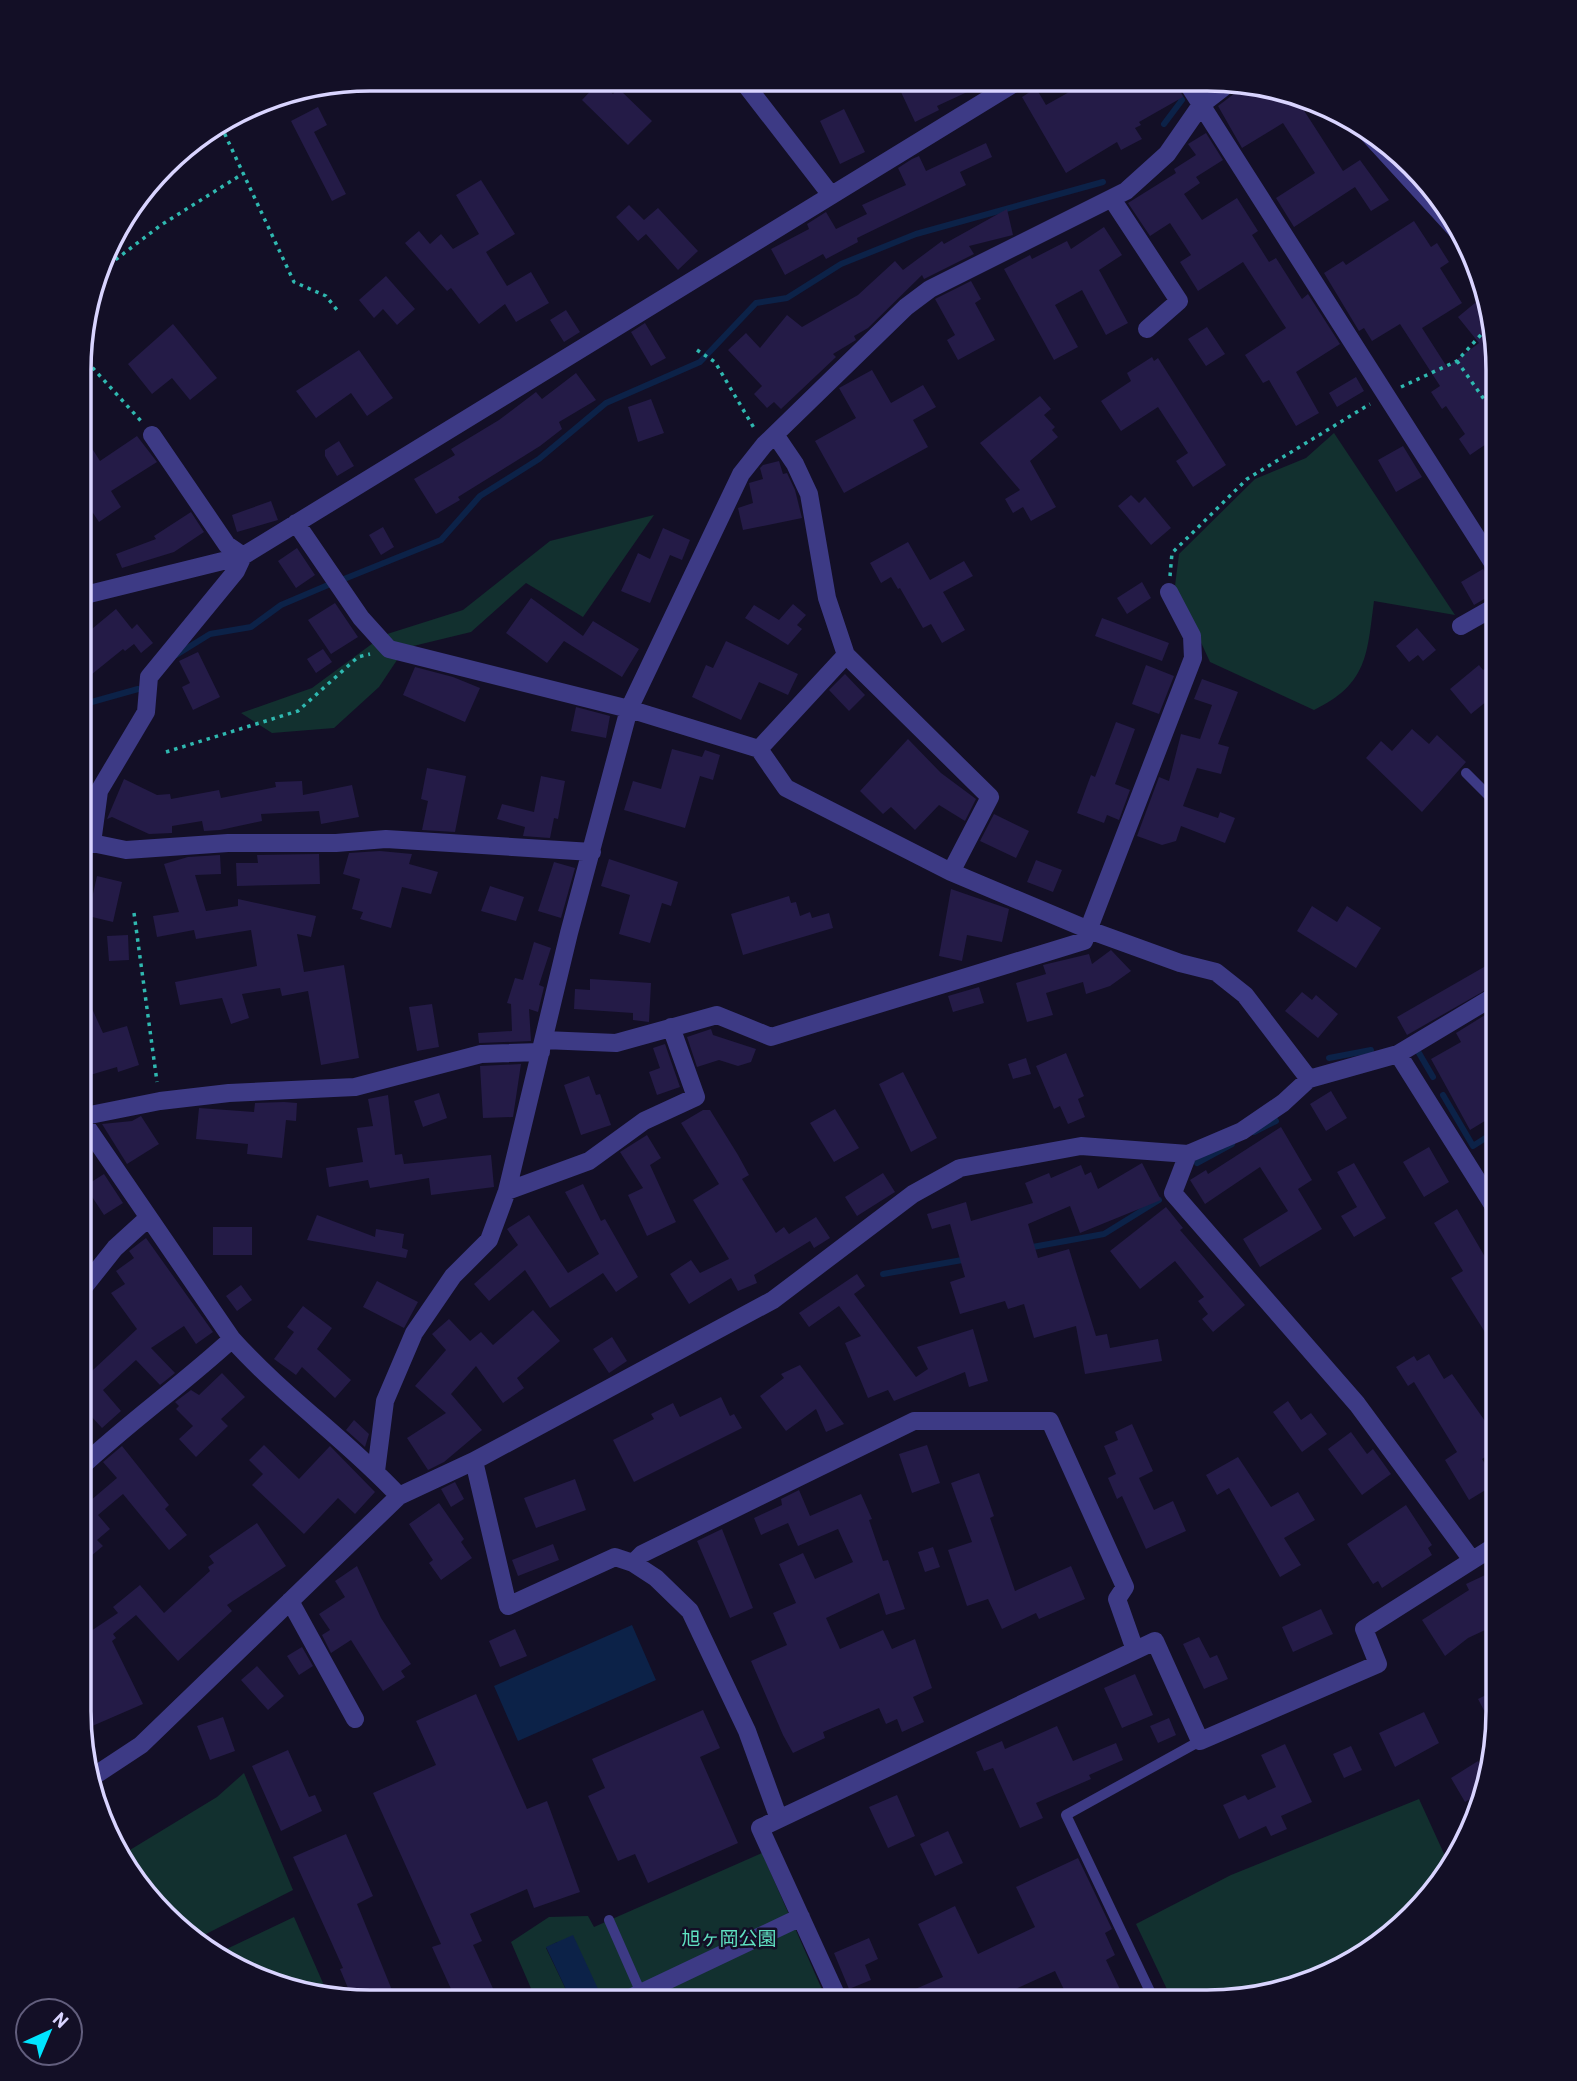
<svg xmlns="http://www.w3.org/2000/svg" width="1577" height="2081" viewBox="0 0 1577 2081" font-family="Barlow,'Noto Sans JP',sans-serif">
  <rect width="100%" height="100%" fill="#130f26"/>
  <path fill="#12302f" d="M1334,433L1455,615L1374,601C1367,654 1368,684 1314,710L1210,662L1175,586L1179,554L1255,479L1306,458Z
    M654,515L583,617L526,583L471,632L405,648L379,687L334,728L272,733L241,713L312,688L384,635L463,610L550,541Z
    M244,1773L293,1890L194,1940L151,1903L120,1856L217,1797Z
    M1419,1799L1451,1869L1399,1930L1336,1972L1207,2002H1173L1136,1924L1231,1875Z
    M762,1853L827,2001H585L557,1942L546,1948L571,2000H536L511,1942L549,1917L588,1916L594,1927Z
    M294,1917L330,1999L214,1955Z"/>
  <path fill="#0c2248" d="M632,1625L656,1680L518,1741L494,1686Z
    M573,1935L599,1991L591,1995L593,2001L571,2000L546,1947Z"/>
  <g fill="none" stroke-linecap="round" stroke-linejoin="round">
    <path stroke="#0c2248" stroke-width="6" d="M1164,124L1182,100L1177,92
      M344,579L441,540L480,496L539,459L606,403L700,362L756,303L787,298L841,264L916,234L1103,182
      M176,655L210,634L251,627L281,605L328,585
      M81,705L138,689
      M1419,1053L1433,1077
      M1329,1058L1371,1050
      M1443,1095L1473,1146L1498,1130
      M1254,1132L1276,1121
      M1197,1163L1232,1144
      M1027,1248L1104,1234L1159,1200
      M883,1274L968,1259"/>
  </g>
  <path fill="#241b47" d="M926,80H927L991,81L937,106L939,110L915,122L901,92Z
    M600,81L613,94L618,88L652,121L628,145L582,100Z
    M1089,81H1175L1183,97L1139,122L1141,125L1135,128L1142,139L1121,150L1117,142L1066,173L1022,97L1036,88L1046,105Z
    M1243,81L1302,96L1308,106L1303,109L1343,171L1360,160L1389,200L1371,211L1355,187L1294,227L1276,198L1315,173L1283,123L1242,148L1218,106L1239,90Z
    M318,107L327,125L314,132L346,194L332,201L291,121Z
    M844,109L865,152L840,164L820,121Z
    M1206,133L1223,160L1196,177L1200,183L1184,194L1202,220L1237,198L1258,231L1252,235L1269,262L1276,258L1302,299L1308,294L1340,344L1296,372L1319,413L1296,426L1269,380L1263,383L1245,355L1286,328L1243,262L1198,291L1180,262L1191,255L1170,223L1150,236L1128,203L1176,173L1174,169L1196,155L1188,144Z
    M986,143L992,157L960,172L966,185L857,238L858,242L826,259L823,254L785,275L771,249L809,229L807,224L826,212L836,229L867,214L862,205L906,185L898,168L912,159L919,156L926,171Z
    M481,180L515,234L486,252L507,286L531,272L549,303L516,322L505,304L479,324L451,288L447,291L405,243L419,231L430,244L441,234L453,249L479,234L456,195Z
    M629,205L644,220L658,208L698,251L678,270L646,234L638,241L616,217Z
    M1007,209L1013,235L969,246L974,254L924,279L922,275L868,328L854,336L856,340L833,354L836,357L781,409L774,402L767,408L754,394L762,386L728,350L746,333L760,348L787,315L802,327L858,295L895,261L903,270L942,241L944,244Z
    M1414,221L1431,247L1437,243L1449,262L1440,268L1462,303L1422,328L1447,367L1479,343L1458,317L1481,298L1498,370V406L1485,415L1498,436L1470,455L1459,439L1465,434L1446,406L1442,409L1431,392L1440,386L1400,324L1372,341L1364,328L1359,331L1324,273L1343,261L1346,265Z
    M1104,227L1122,255L1099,270L1128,323L1106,335L1082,290L1055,305L1078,347L1054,360L1004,269L1030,255L1032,259L1067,241L1071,249Z
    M386,276L415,309L397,325L383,309L374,318L359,300Z
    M971,281L981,299L975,303L995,340L958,360L947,340L955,335L935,299Z
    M566,310L580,332L564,342L550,320Z
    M645,323L666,358L651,366L631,332Z
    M173,324L217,378L190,400L172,378L152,394L128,364Z
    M1207,327L1225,354L1206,366L1188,339Z
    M359,350L393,398L367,416L351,393L316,418L296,391Z
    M1152,357L1154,361L1158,358L1226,465L1193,487L1176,461L1188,453L1158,407L1121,431L1101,401L1131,381L1127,373Z
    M872,370L891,403L923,385L936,407L913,420L928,447L844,493L815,441L856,418L839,388Z
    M576,373L596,400L559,422L562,429L540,446L458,497L460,500L436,514L414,479L455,455L451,449L499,420L536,392L542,399Z
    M1356,377L1364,391L1337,407L1329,393Z
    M1040,396L1051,409L1044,415L1055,427L1052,430L1058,437L1030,461L1056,507L1031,521L1023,507L1013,513L1005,499L1020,490L980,443Z
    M651,399L664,433L638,442L628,407Z
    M81,431L100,461L137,436L157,462L111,491L121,507L99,522L81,495Z
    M339,441L354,466L337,476L325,456V450Z
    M1403,446L1422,477L1396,492L1378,460Z
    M779,461L783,474L787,473L795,490L802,518L743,530L738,508L753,503L749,483L763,479L760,468L763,465Z
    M1131,495L1139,503L1145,497L1171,528L1151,545L1118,506Z
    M271,501L278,520L237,532L232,515Z
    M191,512L204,532L174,552L122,568L116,554L156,539L154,536Z
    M383,527L394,547L381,555L369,535Z
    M663,528L690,540L682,560L670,555L650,603L621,591L638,553L650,559Z
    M908,542L930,580L964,561L973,576L943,592L965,630L942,643L931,624L923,628L900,588L898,589L891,577L881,583L870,563Z
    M297,548L315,575L296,588L278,561Z
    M1483,569L1498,591L1474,605L1461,582Z
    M1142,582L1151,598L1127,614L1117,598Z
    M531,598L583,636L593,621L639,649L622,677L564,641L547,663L506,633Z
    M335,603L358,637L331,654L308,620Z
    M793,604L806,615L797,625L802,629L788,645L745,618L754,605L779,620Z
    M116,609L132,629L137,624L153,643L141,653L134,644L125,651L123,649L81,683V638Z
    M1102,618L1169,643L1162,661L1095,636Z
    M1417,628L1436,650L1423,661L1418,655L1409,662L1396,646Z
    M726,641L798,674L788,695L759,682L741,720L692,697L706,665L713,668Z
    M323,649L332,662L316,673L307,659Z
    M198,652L220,697L193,710L182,687L190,683L179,661Z
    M1498,661V692L1471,714L1450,689L1479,665L1483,670Z
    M1146,665L1174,676L1159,714L1132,704Z
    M415,667L453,677L480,688L465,722L403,695Z
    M845,674L865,695L849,711L829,690Z
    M1202,679L1238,692L1218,744L1229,747L1221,774L1197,768L1183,806L1218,818L1220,812L1235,818L1225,843L1181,826L1176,841L1162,845L1137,836L1159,777L1169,781L1181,734L1200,739L1212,705L1194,699Z
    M576,707L610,716L606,738L571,731Z
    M1116,722L1135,729L1115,784L1130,790L1119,820L1107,815L1104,823L1077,813L1091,775L1095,777Z
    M1412,729L1429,744L1437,735L1466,762L1422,812L1366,758L1381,741L1392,751Z
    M908,739L941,773L976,799L965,821L939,805L915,830L891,807L883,814L860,791Z
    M672,749L702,757L705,750L720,755L713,780L700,776L685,828L624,810L633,781L661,789Z
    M427,768L466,776L455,832L422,830L428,801L421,799Z
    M541,776L565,781L558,819L554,818L550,838L523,836L525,827L497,819L502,804L534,812Z
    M124,779L157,795L170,794L171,799L219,790L221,798L276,787L275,782L302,781L303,795L352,785L359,817L321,824L319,811L261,814L262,821L220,830L204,831L202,821L172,826V833L149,834L112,817L107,819Z
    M994,814L1029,831L1016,858L980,841Z
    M380,851L412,854L409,864L438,872L431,894L402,887L391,928L360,919L363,912L352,909L360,879L343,874L349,853Z
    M319,854L320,884L237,886L236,863H258L257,855Z
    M220,855L221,874L195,875L206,911L238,906V899L316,916L311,937L297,934L304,972L344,965L359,1058L321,1065L308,991L282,996L280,988L242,994L249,1018L231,1024L222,998L180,1005L175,982L257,966L251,930L196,939L194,930L157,937L153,916L179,912L164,864L188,857Z
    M609,859L678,882L671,906L662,903L650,943L619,934L630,895L601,886Z
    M1036,860L1062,870L1053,892L1027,882Z
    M554,862L575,868L561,918L538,911Z
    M97,876L122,882L113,922L88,916Z
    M490,886L524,897L516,921L481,911Z
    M951,889L1009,909L1002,942L967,935L962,961L939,956Z
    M789,896L791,903L796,902L800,916L810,912L812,918L829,913L833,928L743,955L731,914Z
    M1312,906L1337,922L1347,906L1381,928L1356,968L1297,931Z
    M128,935L129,960L109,961L107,936Z
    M534,942L551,948L539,985L544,987L538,1012L529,1009L531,1041L479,1043L478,1033L512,1031L511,1004L507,1003L515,978L523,980Z
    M1111,950L1131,971L1110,986L1086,994L1083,982L1046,993L1053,1015L1027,1022L1016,983L1046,974L1043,965L1089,954L1092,964Z
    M1491,963L1498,974V983L1407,1035L1397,1017Z
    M590,979L651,983L649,1022L633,1020V1013L574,1009L575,989L590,990Z
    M80,982L103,1033L127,1026L139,1065L118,1072L117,1067L80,1078Z
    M979,987L984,1003L953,1012L948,996Z
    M1302,992L1312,1000L1316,995L1338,1014L1318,1038L1285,1011Z
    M432,1004L439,1047L417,1051L409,1007Z
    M1498,1007V1113L1470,1130L1431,1059L1461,1042L1456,1033Z
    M711,1029L713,1035L756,1049L751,1062L738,1066L719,1060L697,1067L687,1037Z
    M665,1044L680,1087L657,1095L649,1072L660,1068L653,1048Z
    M1066,1053L1084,1096L1078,1099L1085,1117L1068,1124L1060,1106L1054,1109L1036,1066Z
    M1026,1058L1031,1074L1013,1079L1008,1064Z
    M521,1064L513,1117L483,1118L480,1066Z
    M903,1072L937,1138L911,1152L879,1084Z
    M589,1076L596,1095L600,1094L611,1125L581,1135L564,1085Z
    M1331,1091L1347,1118L1326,1131L1310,1104Z
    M439,1093L447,1118L423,1127L414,1101Z
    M388,1095L395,1155L402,1154L404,1164L491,1155L494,1187L431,1195L429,1178L370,1188L368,1180L329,1187L326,1168L363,1162L357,1128L373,1126L368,1099Z
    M284,1102L297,1103L296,1121L286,1120L282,1158L247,1154L248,1144L196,1139L199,1108L254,1112L255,1103Z
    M835,1109L859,1148L834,1162L810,1123Z
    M703,1110H710L738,1155L749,1175L742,1179L776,1233L784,1227L789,1234L816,1217L830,1238L814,1248L810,1241L754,1275L757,1283L738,1291L731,1278L689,1304L670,1274L691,1260L700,1273L729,1259L693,1200L719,1184L681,1123Z
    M141,1116L159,1144L127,1164L102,1124L132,1121Z
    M1281,1127L1312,1180L1298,1189L1322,1229L1260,1267L1243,1239L1288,1211L1260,1167L1205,1204L1190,1180L1206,1170L1208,1174Z
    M647,1135L661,1158L650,1165L676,1222L647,1236L628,1195L643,1188L620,1152Z
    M1429,1147L1449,1182L1424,1197L1403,1162Z
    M1142,1163L1161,1200L1080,1233L1070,1206L1028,1224L1038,1258L1069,1249L1096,1336L1107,1334L1110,1348L1158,1339L1162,1361L1085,1374L1076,1326L1034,1338L1024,1304L1008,1309L1005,1301L960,1314L950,1282L965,1277L950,1224L932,1229L927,1214L966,1202L971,1221L1033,1203L1025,1183L1049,1173L1051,1178L1081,1165L1085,1175L1091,1172L1098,1189Z
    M1354,1163L1386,1218L1354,1237L1341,1216L1357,1207L1337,1172Z
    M883,1173L895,1192L857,1216L845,1197Z
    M104,1174L123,1203L104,1215L85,1186Z
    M583,1184L601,1221L605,1219L638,1277L616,1292L603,1273L550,1308L525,1270L489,1301L474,1284L518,1245L507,1229L529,1215L568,1273L599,1254L565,1192Z
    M1166,1207L1183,1228L1180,1230L1245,1305L1213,1332L1202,1319L1208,1314L1198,1301L1204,1297L1175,1261L1140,1289L1110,1251Z
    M1457,1209L1498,1279V1353L1451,1278L1463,1271L1434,1223Z
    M317,1215L375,1237L376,1229L404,1234L402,1248L408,1250L406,1258L307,1240Z
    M213,1227H252V1255H213Z
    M146,1238L213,1332L196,1344L184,1326L151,1348L175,1373L160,1385L136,1360L103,1390L121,1411L102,1428L79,1403V1383L137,1329L111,1293L125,1284L116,1271L134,1258L129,1251Z
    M857,1274L865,1286L854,1294L916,1377L928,1369L917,1347L973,1329L988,1381L969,1387L965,1372L894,1401L888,1390L868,1398L845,1343L861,1336L839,1306L809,1327L799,1313Z
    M377,1281L418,1302L404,1328L363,1307Z
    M241,1285L252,1300L237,1311L226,1296Z
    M303,1306L332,1328L317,1349L351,1380L335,1398L302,1367L296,1375L274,1359L294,1332L287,1327Z
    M533,1310L560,1341L517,1378L524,1388L503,1403L476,1366L451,1394L482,1430L444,1462L428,1470L407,1438L446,1413L415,1386L446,1350L432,1334L449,1319L470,1341L481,1332L493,1345Z
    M612,1337L627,1361L609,1373L593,1349Z
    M1429,1354L1444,1379L1452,1374L1492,1431L1498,1427V1449L1482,1459L1497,1483L1469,1500L1445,1460L1457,1452L1414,1382L1408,1386L1396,1367L1414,1356L1417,1361Z
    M800,1365L827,1401L844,1424L826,1432L816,1409L786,1431L760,1396L784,1378L781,1374Z
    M222,1373L245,1397L221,1419L228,1426L196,1457L179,1439L193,1426L176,1409L179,1406L175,1402L191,1390L199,1395Z
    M721,1397L730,1416L734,1414L742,1428L634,1482L613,1440L654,1419L651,1414L673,1403L680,1417Z
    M1288,1401L1301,1420L1311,1413L1327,1434L1302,1452L1273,1412Z
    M354,1420L369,1434L365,1447L346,1430Z
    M1132,1424L1153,1471L1139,1478L1154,1510L1173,1501L1186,1531L1146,1549L1122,1496L1117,1499L1108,1478L1116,1474L1104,1446L1118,1440L1115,1432Z
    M1351,1432L1367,1454L1373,1449L1391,1474L1362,1495L1328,1449Z
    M264,1445L299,1479L330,1446L375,1492L355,1514L338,1498L304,1534L252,1485L263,1474L249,1460Z
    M927,1445L940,1483L912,1493L899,1454Z
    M122,1446L169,1505L165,1509L187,1535L169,1550L123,1494L98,1515L110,1529L97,1540L103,1546L79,1566V1488L90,1501L117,1478L103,1462Z
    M1238,1457L1271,1507L1298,1492L1315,1520L1284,1538L1301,1565L1280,1577L1229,1488L1217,1495L1206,1475Z
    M979,1473L994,1516L990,1518L1015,1591L1071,1566L1085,1599L1039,1619L1036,1613L1002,1629L988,1599L967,1606L948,1550L972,1542L951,1483Z
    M575,1479L586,1510L536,1528L524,1498Z
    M455,1482L464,1499L451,1507L441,1489Z
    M799,1490L810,1516L861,1494L872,1519L869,1520L883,1561L888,1560L905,1609L886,1615L879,1593L826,1618L840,1649L883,1630L892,1649L915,1639L932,1688L913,1697L924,1722L902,1732L897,1719L886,1724L879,1708L823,1732L825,1738L793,1753L783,1735L751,1661L787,1645L773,1613L796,1603L779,1564L803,1553L815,1579L853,1562L838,1529L798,1546L788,1523L761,1535L754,1518L782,1505L781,1499Z
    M439,1503L464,1539L461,1542L472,1558L441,1580L429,1563L433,1560L409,1524Z
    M1406,1505L1432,1545L1428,1548L1432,1555L1382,1588L1378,1581L1373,1584L1347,1544Z
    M257,1523L286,1566L227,1605L232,1611L178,1661L136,1615L113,1634L116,1638L112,1641L143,1704L83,1730L79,1711V1639L118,1613L113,1607L140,1585L164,1613L210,1571L208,1567L214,1563L209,1556Z
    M722,1529L753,1608L730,1618L697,1541Z
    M553,1544L559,1560L518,1576L512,1560Z
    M933,1547L940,1567L925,1572L918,1552Z
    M357,1566L381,1618L411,1664L401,1671L405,1677L383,1691L351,1640L331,1653L322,1635L330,1630L319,1614L345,1597L335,1581Z
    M1498,1569V1624L1468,1638L1445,1656L1422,1620L1469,1590L1466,1584Z
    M1321,1609L1333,1634L1293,1652L1282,1627Z
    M515,1629L527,1656L500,1667L489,1641Z
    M1199,1637L1210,1658L1217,1655L1228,1679L1204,1689L1183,1644Z
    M302,1647L313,1666L299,1675L287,1656Z
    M257,1666L284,1696L268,1710L241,1680Z
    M1135,1674L1153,1715L1122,1728L1104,1688Z
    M1498,1689V1730L1497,1735L1478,1699Z
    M476,1694L527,1809L547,1801L580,1892L534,1908L527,1889L470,1914L482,1941L473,1945L496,1995L484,2000H456L432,1947L441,1944L373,1793L436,1765L416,1721Z
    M703,1710L720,1748L700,1757L738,1843L648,1883L635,1854L618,1861L588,1796L605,1788L592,1759Z
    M1424,1712L1439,1743L1395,1767L1379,1733Z
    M223,1717L235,1751L210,1760L197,1726Z
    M1169,1718L1176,1735L1158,1743L1150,1726Z
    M1057,1726L1073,1761L1116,1743L1123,1760L1089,1775L1091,1779L1036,1803L1043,1818L1020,1828L993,1768L984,1771L976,1752L1002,1741L1005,1749Z
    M1285,1744L1312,1802L1281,1816L1287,1829L1271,1836L1266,1826L1239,1839L1223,1805L1245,1795L1248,1800L1276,1787L1261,1755Z
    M1351,1746L1362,1770L1344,1778L1333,1754Z
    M288,1750L309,1797L315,1795L322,1811L281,1831L252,1766Z
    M1478,1761L1488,1778L1486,1789L1465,1802L1451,1778Z
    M897,1795L915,1836L888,1848L869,1807Z
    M948,1831L963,1863L935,1876L920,1844Z
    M346,1834L373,1896L357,1904L396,2000H353L340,1969L343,1968L293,1857Z
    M1078,1858L1112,1929L1105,1933L1115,1955L1106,1960L1126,2002H1070L1055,1971L998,1997L1000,2002L888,2001L943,1977L918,1924L955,1906L978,1954L1035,1927L1016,1887Z
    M869,1938L878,1959L865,1965L871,1980L849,1989L834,1953Z"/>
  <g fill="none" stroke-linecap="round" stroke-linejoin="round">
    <path stroke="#2fb8b0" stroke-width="3.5" stroke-dasharray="3.5 5" stroke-linecap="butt" d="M221,126L294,282L326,296L337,310
      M102,270L161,225L244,173
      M697,350L715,362L754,428
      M81,355L141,421
      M1457,361L1498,419
      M1401,387L1457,361L1488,327
      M1170,576L1172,553L1247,479L1370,404
      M166,752L298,711L358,657L370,654
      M134,913L157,1082"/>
    <path stroke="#3d3a85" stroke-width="10" d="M1466,773L1498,805
      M609,1920L641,1993
      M1155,2002L1066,1815L1200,1741"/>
    <path stroke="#3d3a85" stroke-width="18" d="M742,80L831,195
      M1186,81L1498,571
      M1112,199L1179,301L1147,329
      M152,435L227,545L243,556
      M776,436L795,464L809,494L827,598L846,655L990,797L951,872
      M296,523L361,618L389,649L629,709L759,749L786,788L951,872L1089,930L1180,963L1216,972L1245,995L1309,1079
      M81,596L243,556L1018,81
      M1461,626L1498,605
      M759,749L846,655
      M92,843L99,791L146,712L149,677L236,571L243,556
      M80,849L92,843L126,850L228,843H336L386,839L592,852
      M544,1040L616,1043L717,1015L771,1037L1084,941L1193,658L1192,636L1169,592
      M1398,1054L1498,1213
      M80,1117L232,1339C283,1396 347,1440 399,1496
      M80,1117L160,1101L229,1093L355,1087L481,1054L541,1052
      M1188,1154L1173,1193L1357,1404L1472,1560
      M507,1191L589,1161L644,1121L696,1097L671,1027
      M80,1292L115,1248L148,1218
      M474,1461L508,1606L615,1557L633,1563L656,1578L690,1611L747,1731L779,1819
      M79,1469C128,1423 183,1384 232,1339
      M376,1471L385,1401L414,1333L453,1276L489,1240L507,1191L569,933L629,709L741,474L764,445L906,307L930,289L1126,191L1167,154L1201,105L1232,81
      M633,1563L642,1554L914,1421H1050L1125,1587L1117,1599L1135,1650
      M290,1601L355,1719
      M94,1776L141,1745L399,1496L474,1461L773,1300L913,1194L960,1168L1081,1146L1188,1154L1242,1131L1283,1103L1309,1079L1398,1054L1498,994
      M624,2001L801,1917
      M839,2001L760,1828L1155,1641L1200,1741L1378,1664L1364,1629L1498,1544"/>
    <path stroke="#3d3a85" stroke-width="18" d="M1360,125L1469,244"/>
  </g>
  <g text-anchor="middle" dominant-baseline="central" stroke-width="5" stroke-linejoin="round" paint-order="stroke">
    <g font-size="19" fill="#5fe0c0" stroke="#130f26">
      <text x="729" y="1937">旭ヶ岡公園</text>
    </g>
  </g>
  <path d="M0 0H1577V2081H0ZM370 91H1207A279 279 0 0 1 1486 370V1711A279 279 0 0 1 1207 1990H370A279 279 0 0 1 91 1711V370A279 279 0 0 1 370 91Z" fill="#130f26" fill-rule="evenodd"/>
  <path fill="none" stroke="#d9d4ff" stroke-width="3.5" d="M370 91H1207A279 279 0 0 1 1486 370V1711A279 279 0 0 1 1207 1990H370A279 279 0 0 1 91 1711V370A279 279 0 0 1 370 91Z"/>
  <g transform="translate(49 2032) rotate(44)"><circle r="33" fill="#130f26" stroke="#625e7d" stroke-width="2"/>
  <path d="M0-5L12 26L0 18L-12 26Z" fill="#00e5ff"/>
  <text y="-10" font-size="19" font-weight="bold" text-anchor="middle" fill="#d9d4ff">N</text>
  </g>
</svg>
